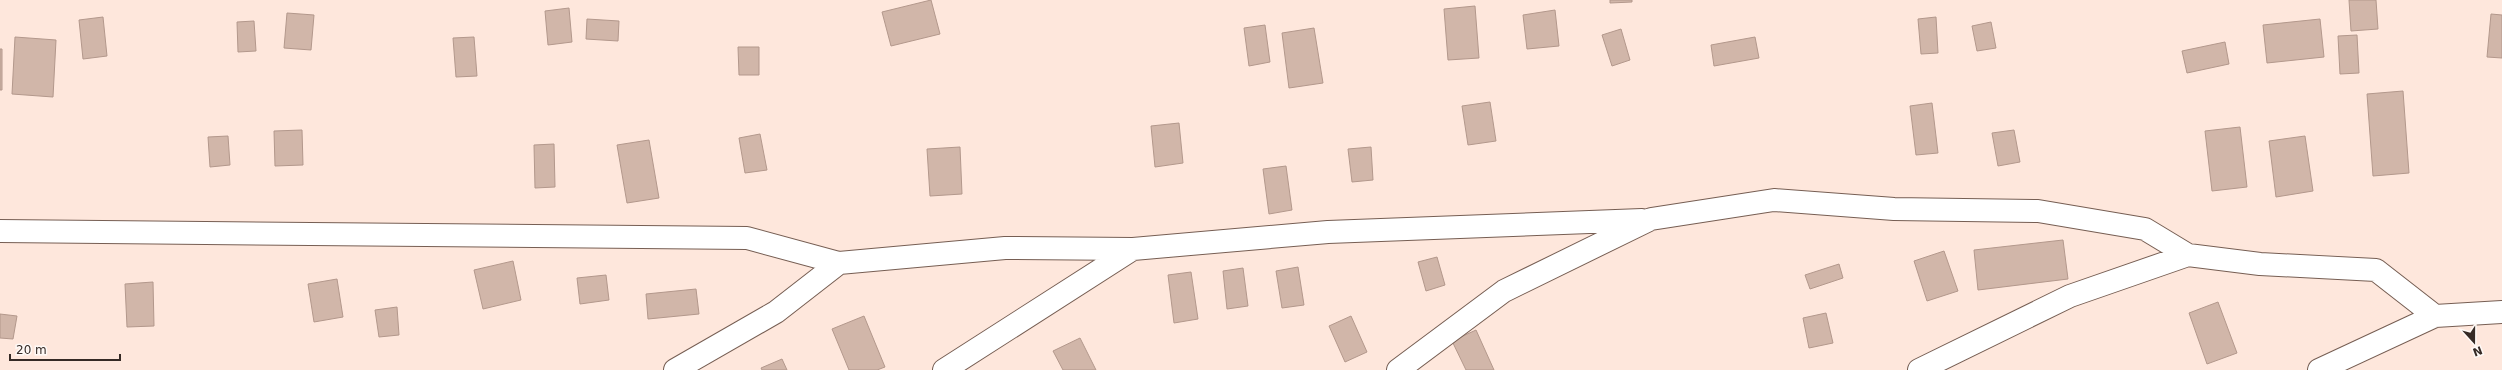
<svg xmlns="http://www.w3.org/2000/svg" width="2502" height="370" viewBox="0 0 2502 370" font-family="'DejaVu Sans',sans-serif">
  <rect width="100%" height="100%" fill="#fee7dc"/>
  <path fill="#d1b6a9" stroke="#b3988c" d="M931,0L940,34L891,46L882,12Z
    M1610,0H1632V2L1610,3Z
    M2349,0H2376L2378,29L2351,31Z
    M1475,6L1479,58L1448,60L1444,9Z
    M569,8L572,42L548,45L545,11Z
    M1555,10L1559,46L1527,49L1523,15Z
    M287,13L314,15L311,50L284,48Z
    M2491,14L2502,15V58L2487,57Z
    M103,17L107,56L83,59L79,20Z
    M1936,17L1938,53L1921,54L1918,19Z
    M587,19L619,21L618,41L586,39Z
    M2320,19L2324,57L2267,63L2263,25Z
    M254,21L256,51L238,52L237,22Z
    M1991,22L1996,48L1977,51L1972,26Z
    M1265,25L1270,62L1249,66L1244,28Z
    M1314,28L1323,83L1289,88L1282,33Z
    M1621,29L1630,60L1612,66L1602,35Z
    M2357,35L2359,73L2340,74L2338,36Z
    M15,37L56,40L53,97L12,94Z
    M474,37L477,76L456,77L453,38Z
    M1755,37L1759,58L1714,66L1711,45Z
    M2225,42L2229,64L2187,73L2182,51Z
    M738,47H759V75H739Z
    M0,49H2V90H0Z
    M2403,91L2409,173L2373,176L2367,94Z
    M1490,102L1496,141L1468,145L1462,106Z
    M1932,103L1938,153L1916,155L1910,106Z
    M1179,123L1183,163L1155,167L1151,126Z
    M2240,127L2247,187L2212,191L2205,131Z
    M302,130L303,165L275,166L274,131Z
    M2014,130L2020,162L1998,166L1992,133Z
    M760,134L767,170L745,173L739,138Z
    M228,136L230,165L210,167L208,137Z
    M2305,136L2313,191L2276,197L2269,141Z
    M649,140L659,198L627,203L617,145Z
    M554,144L555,187L535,188L534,145Z
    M960,147L962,194L930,196L927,149Z
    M1371,147L1373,180L1352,182L1348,149Z
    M1286,166L1292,210L1269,214L1263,169Z
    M2063,240L2068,279L1978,290L1974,250Z
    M1944,251L1958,291L1927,301L1914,261Z
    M1437,257L1445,285L1426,291L1418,262Z
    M513,261L521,300L483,309L474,270Z
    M1839,264L1843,278L1810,289L1805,275Z
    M1298,267L1304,305L1282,308L1276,271Z
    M1243,268L1248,306L1227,309L1223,271Z
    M1191,272L1198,319L1174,323L1168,275Z
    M606,275L609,300L580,304L577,278Z
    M337,279L343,317L314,322L308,284Z
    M153,282L154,326L127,327L125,284Z
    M696,289L699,314L648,319L646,294Z
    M2218,302L2237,353L2207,364L2189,313Z
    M397,307L399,335L379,337L375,310Z
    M1826,313L1833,343L1809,348L1803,318Z
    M0,314L17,316L13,339L0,338Z
    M864,316L885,367L877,370H849L832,329Z
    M1351,316L1367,352L1345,362L1329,326Z
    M1476,330L1494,370H1466L1452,341Z
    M1080,338L1096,370H1063L1053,351Z
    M782,359L787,370H762L761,368Z"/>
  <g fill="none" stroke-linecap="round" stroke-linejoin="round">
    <g stroke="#765e53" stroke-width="24">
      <path id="street" d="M0,231L747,238L839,263
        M675,370L776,312L839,263L1005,248L1133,249
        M944,370L1133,249L1328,232L1642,220
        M1398,370L1504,291L1651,219L1774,200L1894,209L2038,211L2145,229L2188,255L2260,264L2376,270L2435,316
        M1919,370L2070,296L2188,255
        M2319,370L2435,316L2502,312"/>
    </g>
    <use href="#street" stroke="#fff" stroke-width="22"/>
  </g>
  <g transform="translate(2474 342) rotate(159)" stroke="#fef9f6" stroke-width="3" paint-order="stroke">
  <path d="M0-3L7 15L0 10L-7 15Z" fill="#352a25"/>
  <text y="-6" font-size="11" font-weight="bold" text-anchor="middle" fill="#352a25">N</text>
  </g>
  <path d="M10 354v6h110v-6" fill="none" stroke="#352a25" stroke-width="2"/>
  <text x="16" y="354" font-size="12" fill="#352a25" stroke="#fef9f6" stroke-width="3" paint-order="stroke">20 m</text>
</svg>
